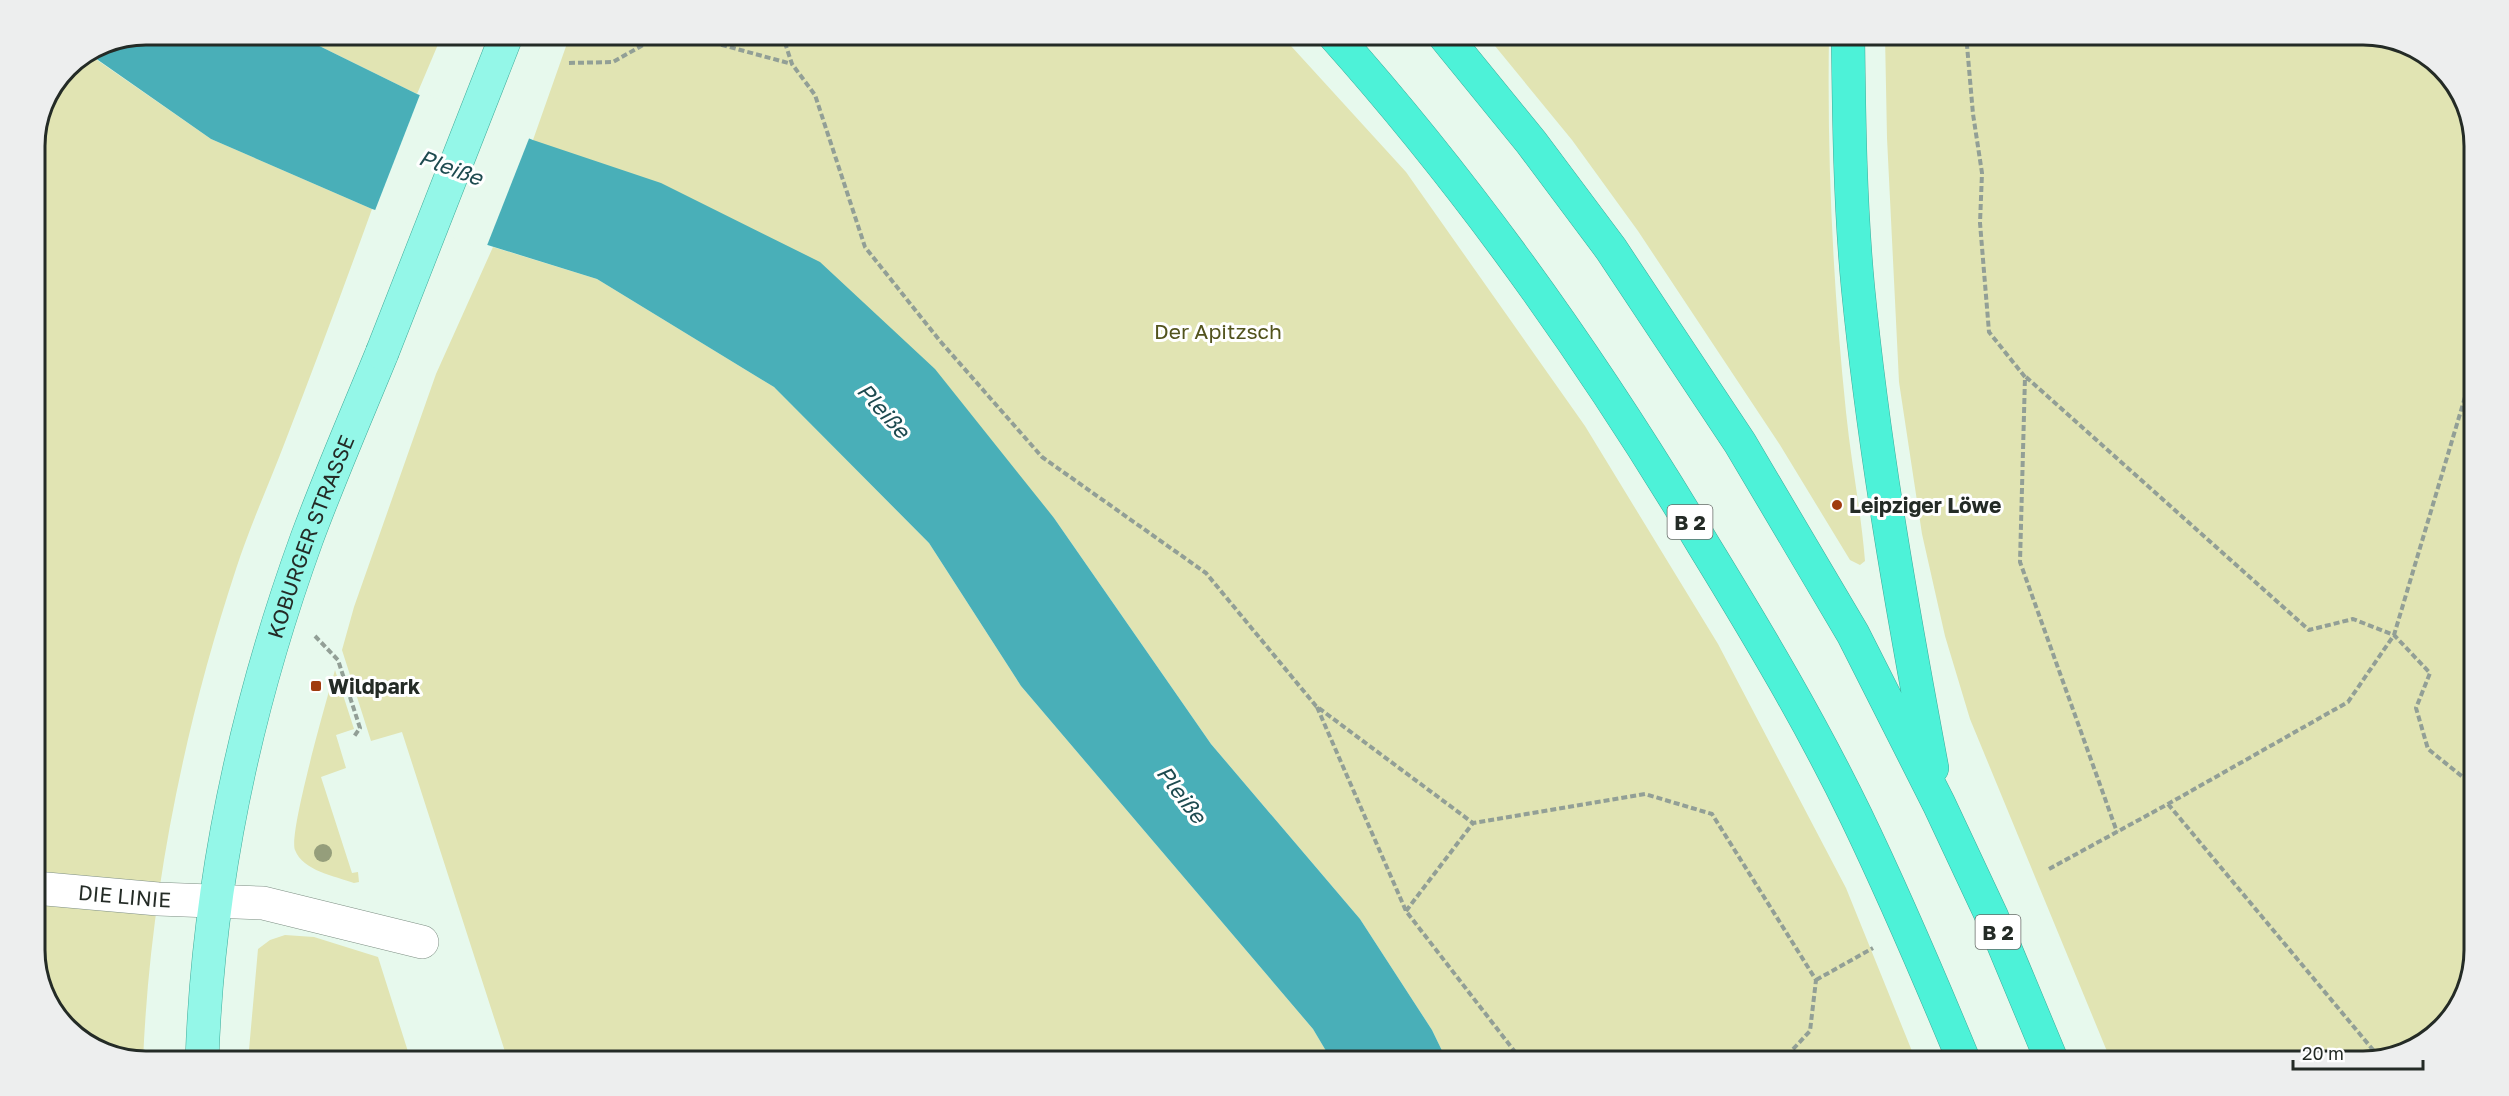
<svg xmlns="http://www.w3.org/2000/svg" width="2509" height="1096" viewBox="0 0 2509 1096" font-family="'Golos Text',sans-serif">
  <rect width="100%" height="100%" fill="#e7f9ed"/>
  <path fill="#e1e4b3" d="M297,35H442L417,94Z
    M570,35H1281L1406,172L1585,426L1718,644L1846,888L1916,1061H1447L1432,1030L1360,919L1211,744L1054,518L533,140Z
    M1486,35H1829C1827,161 1833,286 1846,412C1851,462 1861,511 1865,561L1860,565L1850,560L1780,445L1638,231L1572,140Z
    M1885,35H2363L2406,43L2456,84L2474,139V950L2466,993L2425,1043L2364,1061H2111L1970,719L1945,636L1922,534L1899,382L1887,138Z
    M87,53L211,139L372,209C344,287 315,364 285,442C269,484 250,526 236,569C184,727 150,894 143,1061L103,1053L57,1018L35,958V139L67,67Z
    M493,247L597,279L774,387L929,543L1021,686L1313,1029L1332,1061H508L402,732L371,741L342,650L354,607L436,374Z
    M335,670L354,729L336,735L346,768L321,777L352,873L358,872L359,882L354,883C335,876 303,871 295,850C288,834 328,695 335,670Z
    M285,935L314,937L378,957L411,1061H248L258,949L270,940Z"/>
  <path fill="#49afb8" d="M146,35H297L417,94L533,140L661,183L820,262L935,369L1054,518L1211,744L1360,919L1432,1030L1447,1061H1332L1313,1029L1021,686L929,543L774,387L597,279L372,209L211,139L88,53L103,43Z"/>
  <path fill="#e7f9ed" d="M421,92L530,136L486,248L374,213Z"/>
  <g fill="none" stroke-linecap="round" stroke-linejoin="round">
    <g stroke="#7e8f84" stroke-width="34">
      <g id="minor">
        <path id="s1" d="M35,888L158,899L263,903L422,942"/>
      </g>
    </g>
    <g stroke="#3fac9a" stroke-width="34">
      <g id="major">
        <path id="s2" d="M202,1061C208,883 246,706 307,538C330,476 357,414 382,353"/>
      </g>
    </g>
    <g stroke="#3fac9a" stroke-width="34">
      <path id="highway" d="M1333,34C1474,192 1596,365 1704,546C1758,634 1811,723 1856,816C1895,897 1930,979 1964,1061
        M1443,34L1531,142L1611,249L1740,443L1853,634L1939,804L1992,917L2052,1061
        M1848,34C1849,119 1850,204 1858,288C1874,450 1902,608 1932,768"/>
    </g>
    <path stroke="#929f96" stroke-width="4" stroke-dasharray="6 3" stroke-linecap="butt" d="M782,34L792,64L815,95L865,247L940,341L1042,457L1206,573L1316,706L1473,823
      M1966,34L1973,114L1982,173L1980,223L1989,332L2025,377L2020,562L2117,832
      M650,41L700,39L792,64
      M569,63L613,62L650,41L654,34
      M2026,377L2309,630L2353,619L2394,635L2430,673L2416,708L2428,749L2474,786
      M315,636L338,660L360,728L353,738
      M1317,707L1406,911L1522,1061
      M2168,804L2379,1057
      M2049,869L2168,804L2348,702L2394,635L2474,367
      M1406,911L1473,823L1645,794L1712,814L1816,980L1810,1031L1782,1061
      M1816,980L1873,948"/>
    <use href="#minor" stroke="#fff" stroke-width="33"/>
    <use href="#major" stroke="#94f7e8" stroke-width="33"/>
    <use href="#highway" stroke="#4df2d8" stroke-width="33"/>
    <g stroke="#3fac9a" stroke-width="34" stroke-linecap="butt">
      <path id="major-bridge" d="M382,353L507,34"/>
    </g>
    <use href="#major-bridge" stroke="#94f7e8" stroke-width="33"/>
  </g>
  <circle fill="#959e7b" cx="323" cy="853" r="9"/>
  <g fill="#a03b0e" stroke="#fff" stroke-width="2">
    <circle cx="1837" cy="505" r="6"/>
    <rect x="310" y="680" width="12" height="12" rx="3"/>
  </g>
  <g text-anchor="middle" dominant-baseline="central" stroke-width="6" stroke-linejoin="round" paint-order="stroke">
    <g fill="#fff" stroke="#666b67" stroke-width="1.5">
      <rect x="1667.5" y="505" width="45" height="34" rx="4.5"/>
      <rect x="1975.5" y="915" width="45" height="34" rx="4.5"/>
    </g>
    <g font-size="20" font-weight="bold" fill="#242b26">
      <text x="1690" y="522">B 2</text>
      <text x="1998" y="932">B 2</text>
    </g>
    <g font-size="21" fill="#52531d" stroke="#fff">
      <text x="1218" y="331">Der Apitzsch</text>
    </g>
    <g font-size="21" font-weight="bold" fill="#242b26" stroke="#fff" text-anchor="start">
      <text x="1849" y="505">Leipziger Löwe</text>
      <text x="328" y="686">Wildpark</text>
    </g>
    <g font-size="21" fill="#242b26" stroke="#fff">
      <text stroke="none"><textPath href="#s2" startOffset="538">KOBURGER STRASSE</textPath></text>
      <text stroke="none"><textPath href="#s1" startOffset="90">DIE LINIE</textPath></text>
    </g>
    <g font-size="22" font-style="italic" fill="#1e4b50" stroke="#fff">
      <text transform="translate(451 167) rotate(20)">Pleiße</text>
      <text transform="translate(884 410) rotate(48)">Pleiße</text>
      <text transform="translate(1182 794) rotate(53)">Pleiße</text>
    </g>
  </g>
  <path d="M0 0H2509V1096H0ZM146 45H2363A101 101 0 0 1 2464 146V950A101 101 0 0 1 2363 1051H146A101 101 0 0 1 45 950V146A101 101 0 0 1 146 45Z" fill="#edeeee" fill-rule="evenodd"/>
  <path fill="none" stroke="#242b26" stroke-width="3" d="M146 45H2363A101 101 0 0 1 2464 146V950A101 101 0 0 1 2363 1051H146A101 101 0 0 1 45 950V146A101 101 0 0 1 146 45Z"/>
  <path d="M2293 1060v9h130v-9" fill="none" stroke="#242b26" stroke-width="3"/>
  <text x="2302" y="1060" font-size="18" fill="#242b26" stroke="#ffffff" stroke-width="4.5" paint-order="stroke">20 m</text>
</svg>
